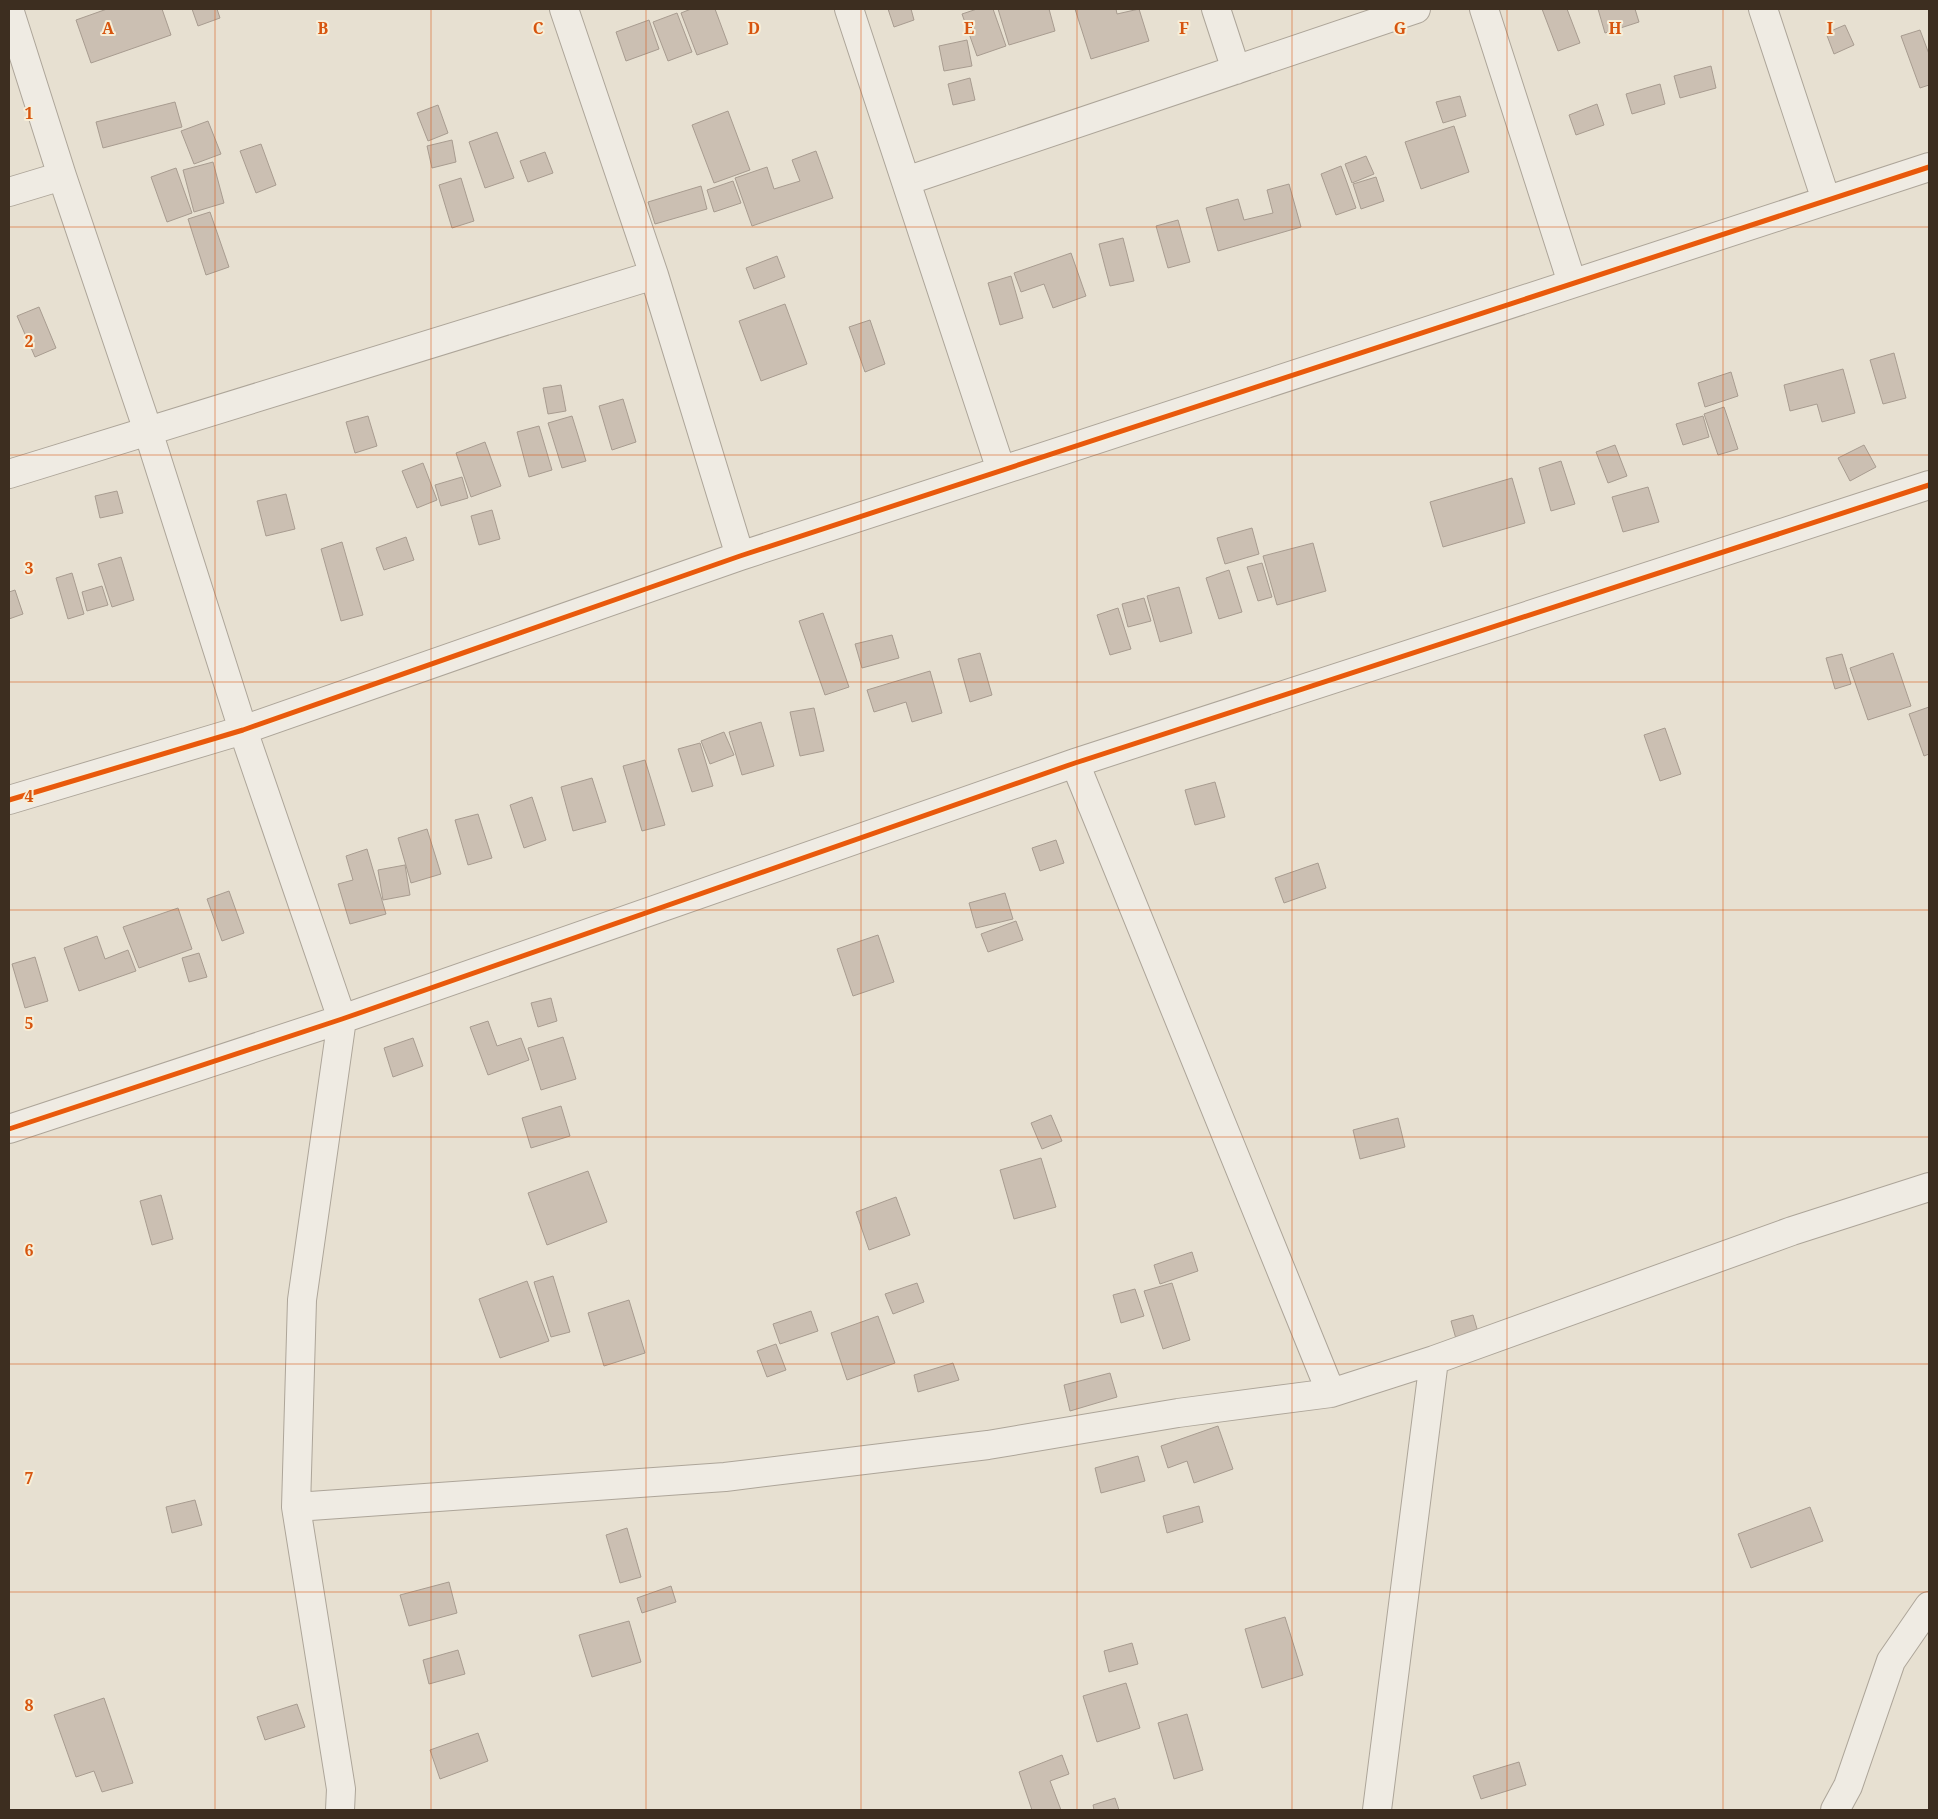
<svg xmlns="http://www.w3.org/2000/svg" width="1938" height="1819" viewBox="0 0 1938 1819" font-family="'Noto Serif',serif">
  <rect width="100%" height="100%" fill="#e7e0d1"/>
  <path fill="#cbbfb2" stroke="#a89c90" d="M107,9H162L171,35L91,63L76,20Z
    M192,9H217L220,18L198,26Z
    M691,9H715L728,44L697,55L681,13Z
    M888,9H911L914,20L894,27Z
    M977,9H993L1006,46L977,56L962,14Z
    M998,9H1049L1055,31L1009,45Z
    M1075,9H1116L1117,14L1139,9L1149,41L1091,59Z
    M1542,9H1567L1580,43L1558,51Z
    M1598,9H1635L1639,22L1605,33Z
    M677,13L692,52L668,61L653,22Z
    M649,20L659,49L626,61L616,32Z
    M1845,25L1854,45L1834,54L1826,33Z
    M1920,30L1929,54V85L1920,88L1901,36Z
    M967,40L972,66L944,71L939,46Z
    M1711,66L1716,88L1680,98L1674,76Z
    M970,78L975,100L953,105L948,84Z
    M1660,84L1665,104L1632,114L1626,94Z
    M1460,96L1466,116L1443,123L1436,102Z
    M175,102L182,127L103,148L96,122Z
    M1597,104L1604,125L1576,135L1569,115Z
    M438,105L448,133L428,141L417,113Z
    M728,111L750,170L714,183L692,125Z
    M208,121L221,154L194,164L181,131Z
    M1454,126L1469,172L1421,189L1405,142Z
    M497,132L514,178L485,188L469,142Z
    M452,140L456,162L432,168L427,146Z
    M261,144L276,185L256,193L240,151Z
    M816,151L833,198L752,226L735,178L767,167L774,189L800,181L792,160Z
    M545,152L553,173L528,182L520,161Z
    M1366,156L1374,174L1352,183L1345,164Z
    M213,162L224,203L194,212L183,170Z
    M1341,166L1356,208L1336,215L1321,174Z
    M176,168L192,213L167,222L151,177Z
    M1376,177L1384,201L1361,209L1353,184Z
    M461,178L474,221L452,228L439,185Z
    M733,181L741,203L714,212L707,190Z
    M1289,184L1301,227L1218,251L1206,208L1238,199L1244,220L1273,213L1267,190Z
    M701,186L707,209L655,224L648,202Z
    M210,212L229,267L206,275L188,219Z
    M1178,220L1190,262L1168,268L1156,226Z
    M1123,238L1134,281L1110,286L1099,244Z
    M1071,253L1086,296L1053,308L1044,284L1021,292L1014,273Z
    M777,256L785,277L754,289L746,268Z
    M1011,276L1023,318L1000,325L988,283Z
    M785,304L807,364L761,381L739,321Z
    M39,307L56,348L35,357L17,316Z
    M870,320L885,364L865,372L849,327Z
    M1894,353L1906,398L1883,404L1870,360Z
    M1843,369L1855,413L1822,422L1817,404L1790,411L1784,385Z
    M1731,372L1738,396L1705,407L1698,383Z
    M561,385L566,411L548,414L543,388Z
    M623,399L636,442L612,450L599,406Z
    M1724,407L1738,449L1718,455L1704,414Z
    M368,416L377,446L355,453L346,422Z
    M572,416L586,461L562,468L548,423Z
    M1703,416L1709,437L1683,445L1676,424Z
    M539,426L552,470L529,477L517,432Z
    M485,442L501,486L471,497L456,453Z
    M1615,445L1627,476L1608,483L1596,452Z
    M1864,445L1876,467L1850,481L1838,458Z
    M1561,461L1575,504L1551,511L1539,468Z
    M423,463L437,500L417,508L402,471Z
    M462,477L468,498L441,506L435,485Z
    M1512,478L1525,523L1443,547L1430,502Z
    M1648,487L1659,522L1623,532L1612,497Z
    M117,491L123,513L100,518L95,496Z
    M286,494L295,529L266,536L257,501Z
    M492,510L500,539L479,545L471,516Z
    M1252,528L1259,554L1225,564L1217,538Z
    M406,537L414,560L384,570L376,548Z
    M342,542L363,615L341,621L321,549Z
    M1313,543L1326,591L1277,605L1263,556Z
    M121,557L134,600L112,607L98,564Z
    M1262,563L1272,597L1258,601L1247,567Z
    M1229,570L1242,612L1219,619L1206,578Z
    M72,573L84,614L68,619L56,578Z
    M102,586L108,605L87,611L82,592Z
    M1179,587L1192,633L1160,642L1147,596Z
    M15,590L23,614L9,619V592Z
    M1144,598L1151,621L1128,627L1122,604Z
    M1118,608L1131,649L1110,655L1097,615Z
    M823,613L849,687L825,695L799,621Z
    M892,635L899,658L862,668L855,644Z
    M980,653L992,695L970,702L958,659Z
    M1893,653L1911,706L1868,720L1850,668Z
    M1842,654L1851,684L1835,689L1826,658Z
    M930,671L942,713L912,722L906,702L874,712L867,690Z
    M1929,707V754L1924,756L1909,714Z
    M814,708L824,751L800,756L790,712Z
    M761,722L774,766L742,775L729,732Z
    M1665,728L1681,774L1660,781L1644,735Z
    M724,732L734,755L710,764L701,741Z
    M700,743L713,786L692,792L678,749Z
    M645,760L665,825L642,831L623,766Z
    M592,778L606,822L573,831L561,787Z
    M1215,782L1225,817L1195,825L1185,790Z
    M532,797L546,840L524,848L510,805Z
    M478,814L492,858L468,865L455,820Z
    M427,829L441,874L411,883L398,838Z
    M1056,840L1064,863L1040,871L1032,848Z
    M367,849L386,914L350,924L338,884L353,880L346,856Z
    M1318,863L1326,888L1284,903L1275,878Z
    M405,865L410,895L383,900L378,870Z
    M229,891L244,933L222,941L207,899Z
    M1005,893L1013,919L976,928L969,903Z
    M178,908L192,949L139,968L123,927Z
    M1016,921L1023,940L988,952L981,934Z
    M878,935L894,982L853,996L837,949Z
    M97,936L105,959L128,950L136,971L79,991L64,948Z
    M199,953L207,977L189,982L182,958Z
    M35,957L48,1001L25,1008L12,964Z
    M551,998L557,1021L538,1027L531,1003Z
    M488,1021L497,1046L521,1038L529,1060L488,1075L470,1027Z
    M563,1037L576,1079L541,1090L528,1048Z
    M413,1038L423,1066L393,1077L384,1048Z
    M561,1106L570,1136L531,1148L522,1118Z
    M1051,1115L1062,1141L1042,1149L1031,1123Z
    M1398,1118L1405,1147L1360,1159L1353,1130Z
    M1041,1158L1056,1207L1014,1219L1000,1170Z
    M588,1171L607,1222L547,1245L528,1193Z
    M161,1195L173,1239L152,1245L140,1201Z
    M896,1197L910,1235L869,1250L856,1212Z
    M1192,1252L1198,1271L1160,1284L1154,1265Z
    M553,1276L570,1332L551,1337L534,1282Z
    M527,1281L549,1341L500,1358L479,1299Z
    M917,1283L924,1302L893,1314L885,1294Z
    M1172,1283L1190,1340L1163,1349L1144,1291Z
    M1135,1289L1144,1316L1121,1323L1113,1295Z
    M629,1300L645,1353L604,1366L588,1313Z
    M811,1311L818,1331L780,1344L773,1324Z
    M1473,1315L1480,1339L1458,1346L1451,1321Z
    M878,1316L895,1363L847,1380L831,1333Z
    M776,1344L786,1370L767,1377L757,1351Z
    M953,1363L959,1380L918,1392L914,1375Z
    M1110,1373L1117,1397L1070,1411L1064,1385Z
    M1218,1426L1233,1469L1194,1483L1187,1461L1168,1468L1161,1446Z
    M1138,1456L1145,1481L1101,1493L1095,1468Z
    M195,1500L202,1525L172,1533L166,1507Z
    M1199,1506L1203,1522L1167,1533L1163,1516Z
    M1810,1507L1823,1541L1751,1568L1738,1534Z
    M627,1528L641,1577L620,1583L606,1535Z
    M449,1582L457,1613L409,1626L400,1595Z
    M671,1586L676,1602L642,1613L637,1598Z
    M1285,1617L1303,1675L1262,1688L1245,1629Z
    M629,1621L641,1662L592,1677L579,1635Z
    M1132,1643L1138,1664L1109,1672L1104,1651Z
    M458,1650L465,1674L429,1684L423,1660Z
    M1126,1683L1140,1728L1097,1742L1083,1696Z
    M104,1698L133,1783L102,1792L94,1771L76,1777L54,1715Z
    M297,1704L305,1727L265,1740L257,1717Z
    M1187,1714L1203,1770L1174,1779L1158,1723Z
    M478,1733L488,1761L440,1779L430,1750Z
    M1062,1755L1069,1774L1050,1781L1061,1810H1032L1019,1772Z
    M1519,1762L1526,1785L1481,1799L1473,1776Z
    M1115,1798L1119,1810H1094L1093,1805Z"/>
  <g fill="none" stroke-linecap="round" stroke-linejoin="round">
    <g stroke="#ada599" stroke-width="30">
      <path id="minor" d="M9,9L62,176L148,431L243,730L342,1019L302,1300L296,1507L341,1789L340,1810
        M564,9L654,275L740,556
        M849,9L1001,470
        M1216,9L1236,70
        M1484,9L1572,283
        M1763,9L1826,200
        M906,181L1416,9
        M9,192L62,176
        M9,474L654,275
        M1075,763L1331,1393
        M9,800L243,730L740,556L1929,167
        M9,1129L342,1019L1075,763L1929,485
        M296,1507L725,1477L988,1445L1178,1413L1331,1393L1434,1360L1792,1231L1929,1187
        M1377,1810L1434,1360
        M1835,1810L1848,1786L1891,1661L1929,1606"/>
    </g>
    <use href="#minor" stroke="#efebe3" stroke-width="28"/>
    <g stroke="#f7eed8" stroke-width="8">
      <path id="cycleway" d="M9,800L243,730L740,556L1929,167
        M9,1129L342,1019L1075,763L1929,485"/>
    </g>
    <use href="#cycleway" stroke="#e8590c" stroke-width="5"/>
  </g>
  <path fill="none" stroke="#d7550e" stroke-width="1" stroke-opacity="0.55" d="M215,9V1810M431,9V1810M646,9V1810M861,9V1810M1077,9V1810M1292,9V1810M1507,9V1810M1723,9V1810M9,227H1929M9,455H1929M9,682H1929M9,910H1929M9,1137H1929M9,1364H1929M9,1592H1929"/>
  <g font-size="16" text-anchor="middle" font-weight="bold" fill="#d7550e" stroke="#f7eed8" stroke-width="4" stroke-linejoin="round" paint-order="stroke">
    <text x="108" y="34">A</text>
    <text x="323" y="34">B</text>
    <text x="538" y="34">C</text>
    <text x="754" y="34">D</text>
    <text x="969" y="34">E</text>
    <text x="1184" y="34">F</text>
    <text x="1400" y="34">G</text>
    <text x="1615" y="34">H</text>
    <text x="1830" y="34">I</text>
    <text x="29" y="119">1</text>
    <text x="29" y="347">2</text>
    <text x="29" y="574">3</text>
    <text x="29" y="802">4</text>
    <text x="29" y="1029">5</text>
    <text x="29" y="1256">6</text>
    <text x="29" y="1484">7</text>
    <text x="29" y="1711">8</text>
  </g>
  <rect width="1938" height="1819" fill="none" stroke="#3d2e20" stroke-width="20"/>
</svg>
